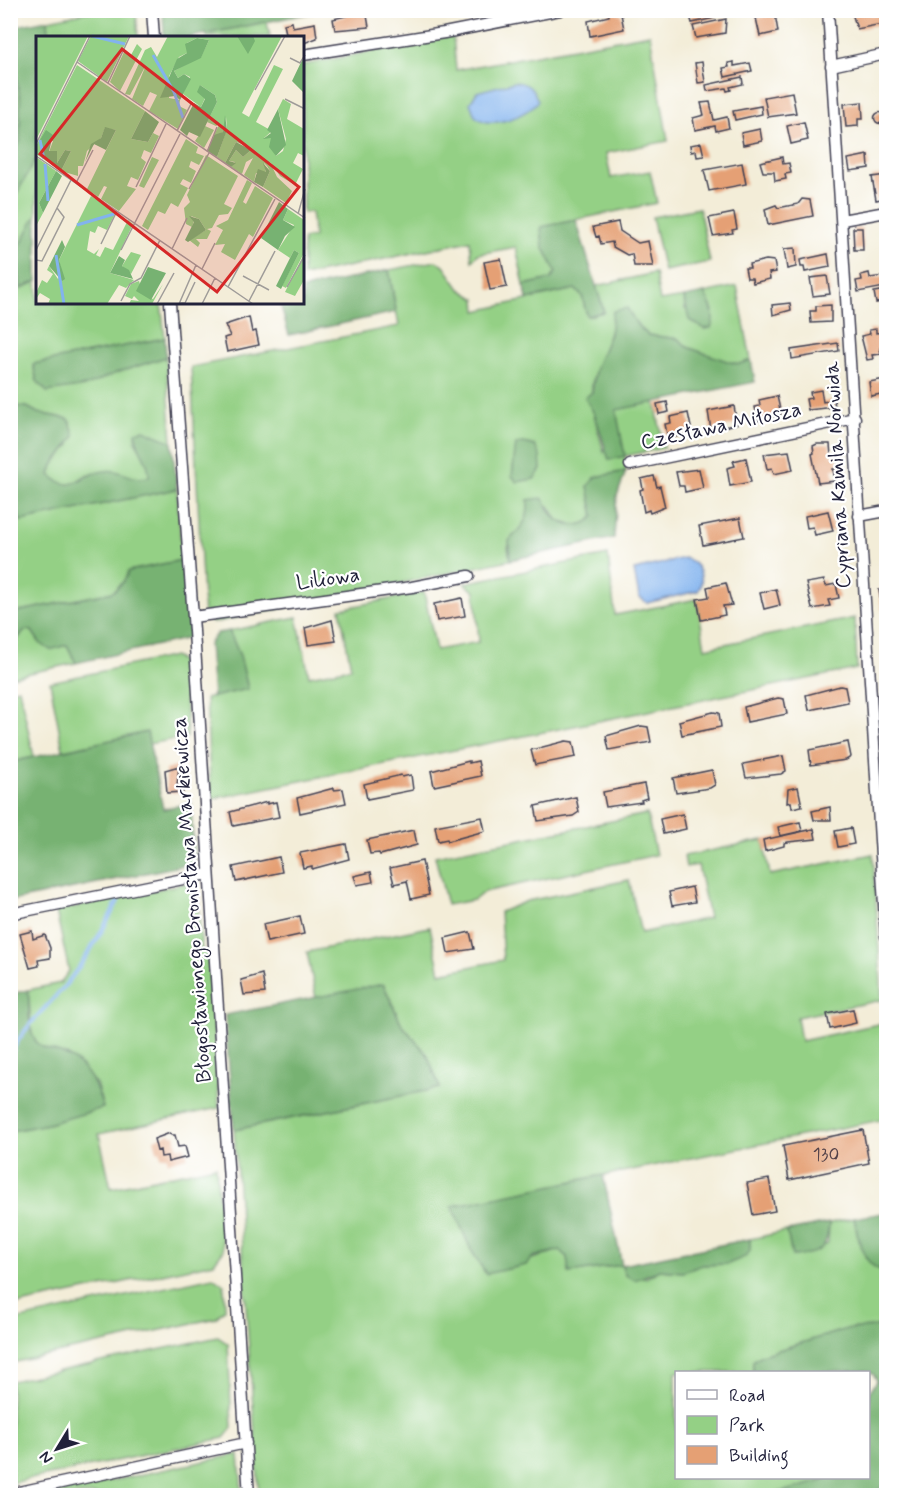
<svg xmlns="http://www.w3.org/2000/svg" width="897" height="1506" viewBox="0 0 897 1506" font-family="Mynerve,sans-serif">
  <rect width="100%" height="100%" fill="#fff"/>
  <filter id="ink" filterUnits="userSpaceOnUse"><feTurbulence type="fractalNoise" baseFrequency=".0167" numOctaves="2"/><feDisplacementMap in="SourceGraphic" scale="12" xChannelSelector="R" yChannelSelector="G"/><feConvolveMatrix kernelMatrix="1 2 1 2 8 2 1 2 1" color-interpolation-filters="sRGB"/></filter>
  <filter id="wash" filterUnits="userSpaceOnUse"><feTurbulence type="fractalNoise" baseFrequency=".008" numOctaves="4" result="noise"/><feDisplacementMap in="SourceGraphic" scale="24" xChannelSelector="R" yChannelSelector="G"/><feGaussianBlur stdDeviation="1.35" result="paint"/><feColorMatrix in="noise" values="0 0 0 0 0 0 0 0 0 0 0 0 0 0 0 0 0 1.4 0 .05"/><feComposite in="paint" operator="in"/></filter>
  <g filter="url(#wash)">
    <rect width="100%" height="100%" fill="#f3edd8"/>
    <path fill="#94d085" stroke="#5b7960" stroke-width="1.5" fill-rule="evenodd" d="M92,11H136L138,37H49L48,20Z
      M267,22L270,37H207L206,34Z
      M650,34L668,141L606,153L611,178L650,171L657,203L541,227L543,246L556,272L551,279L524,285L516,247L478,254L472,261L470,241L303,276V239L314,237L311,212L303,213V65L453,35L456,70Z
      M10,44L20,98V142L11,153Z
      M37,157V217L34,219L21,289L37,281L38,303H161L165,338L33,364L37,381L86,386L116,373L166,357L172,442L159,438L135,441L150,465L149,477L131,479L86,475C69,487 67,489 50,475L53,465L70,445L69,419L38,413L27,407L11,406L10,204Z
      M699,208L710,262L664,271L652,217Z
      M436,261L444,266L460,289L476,299L477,311L575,289L582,296L587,316L604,312L596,286L655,273L660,301L684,297L685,309L713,311L704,293L737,286L751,360L739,364L720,360L687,347L679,339L648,335L635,322L612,325C608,344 597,360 593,379C588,403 598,429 604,452L615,410L655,402L664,448L625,456L626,471L596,477L588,486L594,517C584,528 572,525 558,521L549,506L528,500L529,515L508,547L510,560L213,623L204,618L191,367L399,326L389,270ZM517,448L541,469L534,479L513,468Z
      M10,488L20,521L177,489L182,560L129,571L123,582L113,592L11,613Z
      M608,555L615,615L697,599L705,648L855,618L857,669L211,799L206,698L248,689L240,656L229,631L297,617L309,676L351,668L340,609L424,592L436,650L479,642L475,592L464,583Z
      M26,630L32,631L40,643L67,645L76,663L11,677C11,658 10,644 26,630Z
      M174,656L184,664L187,737L149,744L147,733L63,750L50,682Z
      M19,688L34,757L11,762L10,690Z
      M647,814L656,855L484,892L474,900L447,905L435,856Z
      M763,840L770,875L873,854L882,1000L797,1017L801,1041L883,1023L886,1119L452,1206L471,1250L486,1274L560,1250L567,1257L570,1273L622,1265L646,1278L660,1270L683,1272L702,1265L728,1264L750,1251V1239L787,1231L792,1256C807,1255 816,1252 828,1243L829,1223L854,1218L858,1237L882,1271H886V1326L847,1329L762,1355L753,1361V1372H676V1478H833L770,1496L259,1495L234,1130L440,1088L427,1054L402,1025L384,985L316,998L307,952L430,927L440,973L503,960L500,912L527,901L629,880L641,933L709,918L698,865L686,867L684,856Z
      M196,881L202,952L209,951L219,1108L99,1134L111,1188L216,1166L223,1251L214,1263L11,1306L10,1131L48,1124L103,1107L96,1084L67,1055L40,1047L32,1035L28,990L60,983L69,971L56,911Z
      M213,1277L224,1285L225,1309L216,1318L11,1363V1321Z
      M218,1337L228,1344L232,1428L224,1438L11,1483V1381Z
      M239,1454L242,1495H44Z"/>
    <path fill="#77b272" stroke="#4c6a56" stroke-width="1.5" d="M163,11V10L321,11L186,38L164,37Z
      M48,20L49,37L38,38L37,157L11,204V153L20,142V98L11,44V27Z
      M37,217V281L21,289L16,254L34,219Z
      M576,220L604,312L587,316L582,296L575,289L527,299L524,285L551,279L556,272L543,246L541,227Z
      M389,270L396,312L289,335L280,303H303V289Z
      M704,293C711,304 716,315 711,328L704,329L689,320L684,297Z
      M627,308L638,326L648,335L679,339L687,347L730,362L739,364L751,360L755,382L616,410L625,456L609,460L595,415L585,398L592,392L596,367L610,334L613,311Z
      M165,338L166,357L116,373L86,386L47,392L37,381L33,364Z
      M11,406L27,407L38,413L69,419L75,436L53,465L50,475C74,496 78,474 104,471C122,468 129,481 149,477C150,459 135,449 136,432L144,430L172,442L177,489L20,521L11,488Z
      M524,443L535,446L540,456L541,469L534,479L517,482L512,476L516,444Z
      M626,471L617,496L614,538L510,560L509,541C523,524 529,522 528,500L542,498C547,504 552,517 559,521C571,528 586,526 594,516L588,486L596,477Z
      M182,560L190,638L76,663L67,645L50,650L40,643L32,631L26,630L18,637L11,650V613L113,592L123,582L129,571Z
      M229,631L240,656L248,689L213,697L209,644L217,633Z
      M147,732L163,809L191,803L194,860L189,864L11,901V762Z
      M383,984L402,1025L427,1054L440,1088L234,1130L225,1015Z
      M28,990C30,1003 27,1024 33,1036C40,1052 54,1049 67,1056C88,1067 97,1086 103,1108L48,1124L11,1131V994Z
      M603,1175L622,1265L750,1239V1251L745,1257L728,1264L702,1265L683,1272L660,1270L635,1280L625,1275L621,1265L569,1273L567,1257L560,1250L533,1257L526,1265L486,1274L471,1250L452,1206Z
      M883,1213L886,1216V1271C862,1269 858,1237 854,1218Z
      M829,1223C827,1252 820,1253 792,1256L787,1231Z
      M886,1326V1483L874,1495H770L833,1478H868L869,1392L877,1381L874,1375L868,1371L753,1372V1361L762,1355L847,1329Z"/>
    <path fill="#82b3ee" stroke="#526a94" stroke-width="1.5" d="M514,82C528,83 533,88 538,101C526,116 491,131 475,116L470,103L477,92Z
      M684,558C699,562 706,578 698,591L647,603L639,597L634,570Z"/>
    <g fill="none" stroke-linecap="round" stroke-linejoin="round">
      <path stroke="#82b3ee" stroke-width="4" d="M10,1054C25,1026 43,1011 63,988C84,963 103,930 118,901
        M879,1496L886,1488"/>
    </g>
    <g id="blocks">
      <path fill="#e5a074" d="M366,10L369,27L335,30L333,19L346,16L345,13Z
        M704,10H714L715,18L692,23L690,16L705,13Z
        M851,10H873L870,15L880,13L882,24L857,29Z
        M615,12L621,14L624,29L590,36L588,21L609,16V13Z
        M775,14L778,32L760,36L756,18Z
        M726,19L725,33L696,38L693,26Z
        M292,22L293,27L315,23L317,38L304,43L303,38H287L284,24Z
        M702,62L705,82L698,83L695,63Z
        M734,62V66L750,63L752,71L725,77L723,68L729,67L728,63Z
        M742,77L743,84L730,87L731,90L727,91L726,88L707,91L706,85Z
        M792,92L796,113L768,117L764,97Z
        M710,102L714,120L727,117L729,128L716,131L715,126L695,130L693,118L704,115L701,103Z
        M862,102L863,119H858V126L846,127L844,104Z
        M761,106L762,114L735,120L733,111Z
        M874.5 118a5.5 5.5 0 1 1 11 0a5.5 5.5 0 1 1-11 0Z
        M804,122L808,140L791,144L787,126Z
        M760,129L762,141L743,145L741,133Z
        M701,143L704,156L697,157L696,151L691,152L690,145Z
        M868,155L869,168L850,171L848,159Z
        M782,157L783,164L789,163L791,173L785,174L786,179L775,181L774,172H763L760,162Z
        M742,163L746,184L709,191L704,170Z
        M886,175V198L876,200L872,177Z
        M802,199L810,200L813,216L768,225L765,209L776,205L778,208L798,204Z
        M734,213L737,229L732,230L733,233L713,236L709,218Z
        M618,222L620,231L638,243L648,241L653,266H634L632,254L627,255L613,247L612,242L601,244L599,236L596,237L593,227Z
        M853,228H862L863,250H854Z
        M795,248L796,267L787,269L784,249Z
        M828,254L830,267L805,272L804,267H801L800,260Z
        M501,259L507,287L490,290L484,262Z
        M766,260L774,261L776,272L769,273L770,279L753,283L752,278H747L745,268H750L749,264Z
        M869,273L870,278L883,276L885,287L858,292L856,281L862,280L861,275Z
        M827,276L830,294L813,296L810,278Z
        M886,290V301L876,303L874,292Z
        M790,303L791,310L773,315L772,305Z
        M831,305V322L811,323L810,311H816V306Z
        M249,317L252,332L256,331L259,345L227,352L224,338L230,336L225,325Z
        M876,329V333L885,332L886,347L880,348L881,354L872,355L873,359L867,360L861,336L870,334L869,330Z
        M838,343L839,351L792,359L791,350Z
        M885,379L886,393L871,396L869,382Z
        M821,390L823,402L834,400L835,407L808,410L806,399L811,398L810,392Z
        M777,396L781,414L758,421L755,407L760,406L759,400Z
        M667,402L669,412L659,414L657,404Z
        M734,406L737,424L711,430L708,411Z
        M688,413L692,432L668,439L665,424L671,423L670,417Z
        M817,444H830L831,456L837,455L839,469H833L835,481L818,483L812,454L814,453L813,446Z
        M789,451L793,470L774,474L772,468L767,469L764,454Z
        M746,458L751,482L730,486L727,468L735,466L733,461Z
        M699,469L703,488L685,492L684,486H679L676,472Z
        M654,476L657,487L660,486L665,507L650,513L649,510L644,512L640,490L643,489L641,479Z
        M828,511L833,531L815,535L813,527L807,528L805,516Z
        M740,518L744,537L703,545L699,526Z
        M824,580L826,586L836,584L839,598L828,600L830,606L812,609L806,583Z
        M726,583L732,605L723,606L725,615L701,620L697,599L709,597L707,587Z
        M776,589L780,605L764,609L760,593Z
        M886,589V609L882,610L879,590Z
        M462,598L465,616L437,621L434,604Z
        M332,620L336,641L308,645L305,628Z
        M840,686L845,687L848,702L809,710L806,695Z
        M778,698L784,699L787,714L747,722L744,707Z
        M713,712L719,713L721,727L682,735L679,721Z
        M641,726L648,727L651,742L609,750L606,736Z
        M566,741L573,742L576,757L535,765L531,750Z
        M848,742L851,757L846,760L811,765L809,750Z
        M783,756L786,771L781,774L746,778L743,764Z
        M469,761V763L478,761L481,776L434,786L431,771Z
        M179,766L177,786H183V792L167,793L165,770Z
        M712,770L715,785L710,788L676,793L673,778Z
        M401,775L402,777L411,775L413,790L367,799L364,784Z
        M644,784L647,798L641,800L642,802L606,807L603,792Z
        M798,787L802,806L792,808L791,802L787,803L788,789Z
        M334,788V790L343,789L346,803L300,813L297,798Z
        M576,797L579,812L573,816L538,821L535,806Z
        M267,802V804L276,802L279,817L233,826L230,812Z
        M830,807L831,820H814L812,811Z
        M683,814L686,829L663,834L660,819Z
        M482,817L485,831L448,841L447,839L438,841L435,826Z
        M800,822L802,831L780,836L778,827Z
        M851,828L854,844L838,847L835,831Z
        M814,829L816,839L788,842L784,843V846L765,851L763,840Z
        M414,830L417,845L380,855L379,853L370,854L367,840Z
        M346,844L349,859L312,869V866L303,868L300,853Z
        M279,857L282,872L236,882L233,867Z
        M422,861L429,895L411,899L407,881L394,884L390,868Z
        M371,872L373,882L357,885L354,876Z
        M692,887L695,902L672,906L669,892Z
        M300,916L304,934L267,942L263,924Z
        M32,931L33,939L45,935L50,948V958L38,960L39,966L30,968L20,934Z
        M470,932L474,949L448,953L445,938Z
        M262,974L265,993L244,995L241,980Z
        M853,1009L856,1023L830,1029L827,1014Z
        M863,1130L869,1163L789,1180L783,1146Z
        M170,1133L171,1135H175L178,1147L185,1146L188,1157L168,1162L167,1156L161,1157L160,1150L157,1151L154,1139Z
        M769,1179L775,1211L753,1215L747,1183Z"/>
    </g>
  </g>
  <g filter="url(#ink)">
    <use href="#blocks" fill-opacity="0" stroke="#414053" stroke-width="1.5"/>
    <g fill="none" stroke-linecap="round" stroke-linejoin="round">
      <g stroke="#414053" stroke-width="13">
        <path id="minor" d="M152,10L154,38
          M828,10L886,936
          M303,55L444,33L560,10
          M831,66L886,54
          M842,220L886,212
          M170,303L194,631L249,1496
          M630,465L855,418
          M859,516L886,511
          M193,617L412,587L469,576
          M10,914L208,874
          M10,1494L246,1443"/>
      </g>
      <use href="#minor" stroke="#fff" stroke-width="10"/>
    </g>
  </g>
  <g text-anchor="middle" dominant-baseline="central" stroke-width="4.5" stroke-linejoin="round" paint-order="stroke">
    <g font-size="18" fill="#534249">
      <text x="826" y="1155">130</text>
    </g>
    <g font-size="21" fill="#22223b" stroke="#fff">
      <text transform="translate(721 426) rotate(-12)">Czesława Miłosza</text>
      <text transform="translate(838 475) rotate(-93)">Cypriana Kamila Norwida</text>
      <text transform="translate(328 579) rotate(-8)">Liliowa</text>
      <text transform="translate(192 900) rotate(-94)">Błogosławionego Bronisława Markiewicza</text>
    </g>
  </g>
  <g transform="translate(36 36)">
    <rect width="268" height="268" fill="#f3edd8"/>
    <path d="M0,0H52L0,104ZM55,0H93L71,46L42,25ZM132,0H246L206,77L213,81L238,29L247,33L220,86L236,95L228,102L235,101L240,120L247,115L250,103L242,73L247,63L255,68L251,83L268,93V120L262,117L257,127L267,133L259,149L244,140L234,126L241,141L256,155L250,167L227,151L234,135L231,130L228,127L230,137H220L218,146L208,139L217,122L210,126L206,138L195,131L199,126L193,125L200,114L207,121L215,114L212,110L200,106L189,127L181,121L191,93L190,81L187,96L181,100L178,99L184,87L180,90L171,86L181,66L179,59L164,49L169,62L165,71L147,58L154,41L148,38L142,42L138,35L165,21L173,4L161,2L151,7V17L143,21L133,40V62L144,64L143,70L151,74L142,93L113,75L121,59L114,56L107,70L96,63L110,29L94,59L89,58L109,14L115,11L121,21ZM101,8L106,13L84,55L74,46L88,16L95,19ZM41,29L109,75L95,103L112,106L117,97L123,100L115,117L108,114L105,122L110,126L102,144L95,141L91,150L100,153L83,175L65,163L71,151L68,150L62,161L51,153L80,94L69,92L65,102L51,115L47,130H42V140L25,135L35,115L29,114L21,127L13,116L17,105L4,104L9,124L0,118V110ZM169,90L178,94L168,112L159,105ZM150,103L162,111L160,117L168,120L163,129L155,125L153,131L160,135L155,147L147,143L144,148L152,152L142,171L135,167L129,178L122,175L112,194L106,190ZM170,119L202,140L188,168L196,172L192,178L183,179L176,192L171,193L175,195L171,203H160L164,207L162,211L153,204L170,194L163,183L155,180L158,185L156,191L150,188L148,172L154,166L151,159ZM0,121L20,135L3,167L7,177L0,190ZM116,121L123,124L108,152L103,150ZM211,144L216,147L207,166L210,168L219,150L237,162L217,201L213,198L199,224L185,216L189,208L179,209L187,194L180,190L192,184ZM55,160L80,176L71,194L62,190L59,197L54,195L51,214L58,218L63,213L60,219L64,221L69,211L77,214L92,184L97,188L74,237L98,244L90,252L83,249L71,268H12L14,263L4,257L0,263V257L6,244L11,247L17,238L11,234L13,230L22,243L26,238L23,224ZM252,173L268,184L269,215L250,252L246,250L263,217L258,214L254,222L242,214L258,189L247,184ZM95,216L105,219L95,238L86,230ZM268,218V244L259,260L249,256ZM103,245L107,258L117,263L127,248L116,268H93L95,264L103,265L98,260L96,263L89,260L95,248Z" fill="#94d085"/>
    <path d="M201,0H217L219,5L212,18ZM161,2L173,4L165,22L138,35L142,42L148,38L155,43L144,64L139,60L124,62L141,23L151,17L149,8ZM268,20V57L256,45ZM164,49L179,59L181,66L164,101L153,96L151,100L144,94L158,67L165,71L169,63L161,56ZM242,73L250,109L240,120L233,111L235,102L227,103L235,97L231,94ZM109,75L123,86L112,106L95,103ZM189,79L191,94L181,121L171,115L178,99L187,96ZM69,91L80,94L70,114L58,108L49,126L55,108L65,102ZM10,94L17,99L13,115H21V127L29,114L35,115L25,135L9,124L4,104ZM200,106L215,114L207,121L200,114L193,125L200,127L195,131L189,127ZM227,127L234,135L227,151L218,146L222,133L230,136ZM20,135L26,140L7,177L3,167ZM243,166L252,173L247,184L259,191L249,200L242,214L225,202ZM153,180L163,183L170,194L152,206L149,204L158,186ZM26,204L29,211L23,224L29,243L26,245L13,230ZM258,214L263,217L245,253L240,250ZM83,220L89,224L86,230L93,234L97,243L74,237ZM112,231L130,237L115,264L100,255Z" fill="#77b272"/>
    <path fill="none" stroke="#82b3ee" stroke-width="3" d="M56,0L89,8M117,19L138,56L147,82M4,104L8,123M9,128L12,165M41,189L78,178M20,219L28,268"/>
    <path fill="none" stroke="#9f9c99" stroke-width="1.5" d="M254,22L264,27L269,19M41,26L269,182M72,47L94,0M219,54L249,0M249,63L269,73M141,95L156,66M0,108L54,0M171,116L181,91M0,120L217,268M40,147L57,114M100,151L130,88M153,153L173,117M262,178L269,153M65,208L81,175M136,213L151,182M0,214L35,144M85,214L144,98M0,224L6,225L28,181L21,172M166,233L179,207M207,240L233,254M192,251L239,163M251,251L269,219M85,265L94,248L105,242L124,204M213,265L239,215M144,267H149L159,246M121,268L138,237M143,268L160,229M166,268L179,242"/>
    <path fill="#d62828" fill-opacity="0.15" stroke="#d62828" stroke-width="3" d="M86,13L263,151L181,256L4,118Z"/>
    <rect width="268" height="268" fill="none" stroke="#22223b" stroke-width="3"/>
  </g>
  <rect width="897" height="1506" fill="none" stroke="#fff" stroke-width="36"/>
  <rect x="675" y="1371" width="195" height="108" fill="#ffffff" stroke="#a7a7b1" stroke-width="1.5"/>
  <rect x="687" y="1390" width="30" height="9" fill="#ffffff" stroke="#a7a7b1" stroke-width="1.5"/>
  <text x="729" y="1401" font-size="18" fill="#22223b">Road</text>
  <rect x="687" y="1416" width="30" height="18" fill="#94d085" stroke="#a7a7b1" stroke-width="1.5"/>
  <text x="729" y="1431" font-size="18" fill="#22223b">Park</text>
  <rect x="687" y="1446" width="30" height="18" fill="#e5a074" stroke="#a7a7b1" stroke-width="1.5"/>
  <text x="729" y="1461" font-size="18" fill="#22223b">Building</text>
  <g transform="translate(57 1449) rotate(232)" stroke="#ffffff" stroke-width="4.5" paint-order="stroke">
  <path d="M0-4.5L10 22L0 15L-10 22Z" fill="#22223b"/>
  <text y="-9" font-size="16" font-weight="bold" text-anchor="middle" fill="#22223b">N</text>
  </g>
</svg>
